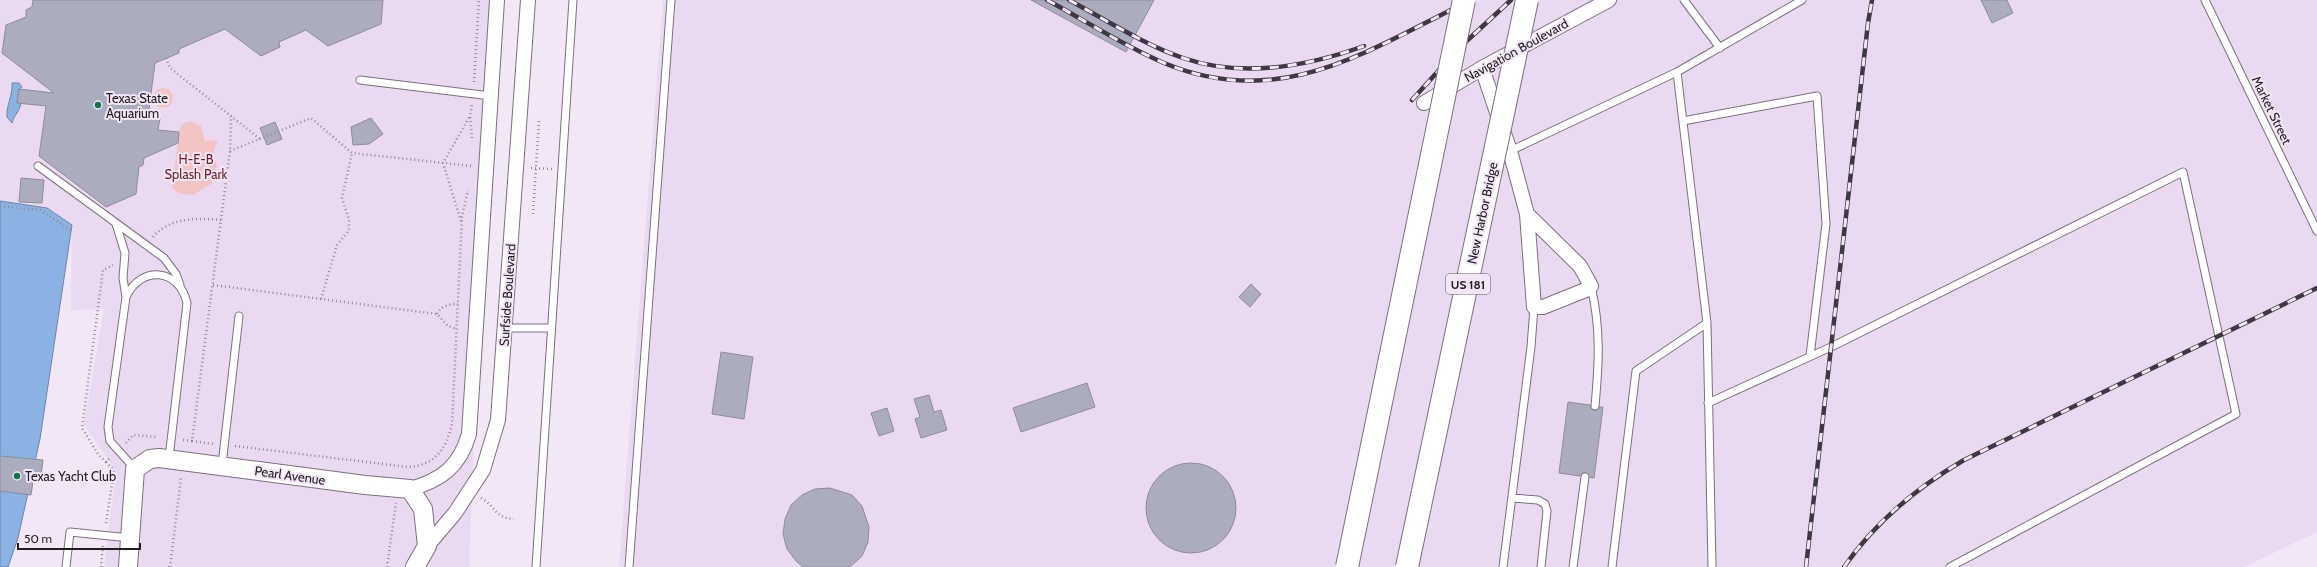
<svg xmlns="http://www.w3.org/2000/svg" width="2317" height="567" viewBox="0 0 2317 567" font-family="Cabin,sans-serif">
  <rect width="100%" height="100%" fill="#f2e6f7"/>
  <path fill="#ead9f0" d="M0,0H491L469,567H104L116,471L84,425L104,309L71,310L72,225L47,208L0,201Z
    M663,0H2317V532L2244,567H619Z"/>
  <path fill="#f2c4c3" d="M153 98a10 10 0 1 1 20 0a10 10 0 1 1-20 0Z
    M191,121L201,126L205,141L218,140L213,152L217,166L211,184L193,195L178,193L172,187L180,128L184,123Z"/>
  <path fill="#8ab2e3" stroke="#6b85a9" d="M12,83H19L22,87L19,89L17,103H21C20,111 14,115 12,123L7,117C6,105 13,96 12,83Z
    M0,201L47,208L72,225L40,439L18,538L8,567H0Z"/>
  <path fill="#abacbe" stroke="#8c8c9d" d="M33,0H383L381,24L328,46L306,30L279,42L280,47L261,56L225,29L179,49V53L155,63L149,109L160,118L158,130L179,132L178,143L144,158L143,165L139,167L136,194L106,207L39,156L46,106L17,103L19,89L54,93L2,53L6,25L26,17V10L32,7Z
    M1031,0H1154L1126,52Z
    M1981,0H2007L2013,13L1992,23Z
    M371,118L383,134L369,144L353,145L351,127Z
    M275,122L282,139L267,145L260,128Z
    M21,178L44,180L42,203L19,202Z
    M1251,284L1261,294L1250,307L1239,297Z
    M721,352L753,357L744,419L712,414Z
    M1087,383L1095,407L1021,432L1013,408Z
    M929,395L934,412L941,410L947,430L921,438L915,419L920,417L914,399Z
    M1568,402L1590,405L1594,411L1600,407H1603L1594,478L1590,477L1585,472L1580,476L1559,473Z
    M887,408L894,431L879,436L871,413Z
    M0,456L43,460L41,476L34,475L31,495L0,491Z
    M1146 508a45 45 0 1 1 90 0a45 45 0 1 1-90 0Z
    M830,488L852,495L862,506L869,527L868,542L862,556L850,567H803L796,561L787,549L783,534L785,519L791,505L802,495L815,489Z"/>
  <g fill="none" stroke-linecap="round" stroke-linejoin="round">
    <g stroke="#7b707f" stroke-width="9">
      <path id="service" d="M1684,0L1720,48
        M2205,0L2317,231
        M1677,72L1802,0
        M360,80L491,96
        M1683,121L1817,96L1826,224L1810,356
        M1510,151L1677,72L1707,323L1712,567
        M38,166L164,258L176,274L180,285
        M116,224L125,253L123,278L126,297
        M1591,286C1601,329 1599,362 1595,406
        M505,328H551
        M1708,403L1831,347L2183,172L2236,414L1950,567
        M222,465L239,316
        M135,469L110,441L108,427L126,297C141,265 179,268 187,303L169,458
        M1512,498L1538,500L1545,504L1547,511L1541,567
        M66,567L70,532L130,538
        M536,567L573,0
        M629,567L671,0
        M1503,567L1531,347L1534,307
        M1573,567L1585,477
        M1612,567L1636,371L1707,323"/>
    </g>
    <g stroke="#7b707f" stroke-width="16">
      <path id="minor" d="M1482,68L1510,151L1527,214L1534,307H1543L1588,289L1591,286L1580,266L1527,214
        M1424,103L1482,68L1609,0
        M410,489C442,480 460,466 469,434L497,0
        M427,546L455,513L483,470L498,420L528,0"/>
    </g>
    <g stroke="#7b707f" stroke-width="20">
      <path id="tertiary" d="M128,567L135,469L150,459L159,458L365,485L410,489L423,509L427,546L415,567"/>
    </g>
    <path stroke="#928995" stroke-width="2.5" stroke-dasharray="1 3" stroke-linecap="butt" d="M166,58L170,68L260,139
      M474,82L479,0
      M472,138L470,115L472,105
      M230,151L311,118L352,153L472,166
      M531,168L552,169
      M0,206L40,210L72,231
      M533,214L539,120
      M461,221L443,163L470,116
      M153,237C170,217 197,218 221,220
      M213,285L437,314L448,326L457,329
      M321,299L337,245L349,230V220L342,198L352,153
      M437,314C441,306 449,304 458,304
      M183,440L192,441L230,151L231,116
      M192,441L214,444
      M126,443L133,435L158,437
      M235,446L408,467C435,465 446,450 452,424L462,217L468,190
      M109,459L106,462L98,454L82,428L103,270L113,265
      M106,462L114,470L106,524
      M481,498C496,506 494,518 514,519
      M101,567L103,545
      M170,567L181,478
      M387,567L396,503"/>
    <use href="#service" stroke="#fff" stroke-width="7"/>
    <use href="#minor" stroke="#fff" stroke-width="14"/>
    <use href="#tertiary" stroke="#fff" stroke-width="18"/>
    <g stroke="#3e3840" stroke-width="4.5">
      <path id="rail" d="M1047,0C1086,21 1124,46 1164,63C1282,112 1368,50 1471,0
        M1069,0C1106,20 1143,44 1183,58C1242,78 1306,67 1364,46
        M1412,100L1458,49L1511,0
        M1806,567L1868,23L1872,0
        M1844,567C1876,521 1916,488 1964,460L2317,288"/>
    </g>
    <use href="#rail" stroke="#f2e6f7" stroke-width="3" stroke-dasharray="9" stroke-linecap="butt"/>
    <g stroke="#7b707f" stroke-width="24" stroke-linecap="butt">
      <path id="motorway-bridge" d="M1347,567L1464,0
        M1407,567L1527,0"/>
    </g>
    <use href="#motorway-bridge" stroke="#fff" stroke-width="22"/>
  </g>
  <g fill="#13754c" stroke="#f2e6f7" stroke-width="1.5">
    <circle cx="98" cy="105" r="4"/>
    <circle cx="17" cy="476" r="4"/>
  </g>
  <g text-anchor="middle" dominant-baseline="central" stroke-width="4" stroke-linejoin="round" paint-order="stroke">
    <rect fill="#f2e6f7" stroke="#605963" stroke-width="1" x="1446" y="274" width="44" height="20" rx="3"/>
    <g font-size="12" font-weight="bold" fill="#221d23">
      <text x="1468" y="284">US 181</text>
    </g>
    <g font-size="13" fill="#221d23" stroke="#f2e6f7">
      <text transform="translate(1516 50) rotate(-29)">Navigation Boulevard</text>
      <text transform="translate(2272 110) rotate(64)">Market Street</text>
      <text transform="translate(1482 213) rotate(-78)">New Harbor Bridge</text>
      <text transform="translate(507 295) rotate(-86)">Surfside Boulevard</text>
      <text transform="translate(290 475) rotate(8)">Pearl Avenue</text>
    </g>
    <g font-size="13" fill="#221d23" stroke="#f2e6f7" text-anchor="start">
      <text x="106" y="98">Texas State<tspan x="106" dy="15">Aquarium</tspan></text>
      <text x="25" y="476">Texas Yacht Club</text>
    </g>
    <g font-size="13" fill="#6f1f26" stroke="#f2e6f7">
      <text x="196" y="159">H-E-B<tspan x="196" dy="15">Splash Park</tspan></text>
    </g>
  </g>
  <path d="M18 543v6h122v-6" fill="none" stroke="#221d23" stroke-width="2"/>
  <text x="24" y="543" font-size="12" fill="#221d23" stroke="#f2e6f7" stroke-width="3" paint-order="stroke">50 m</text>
</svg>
